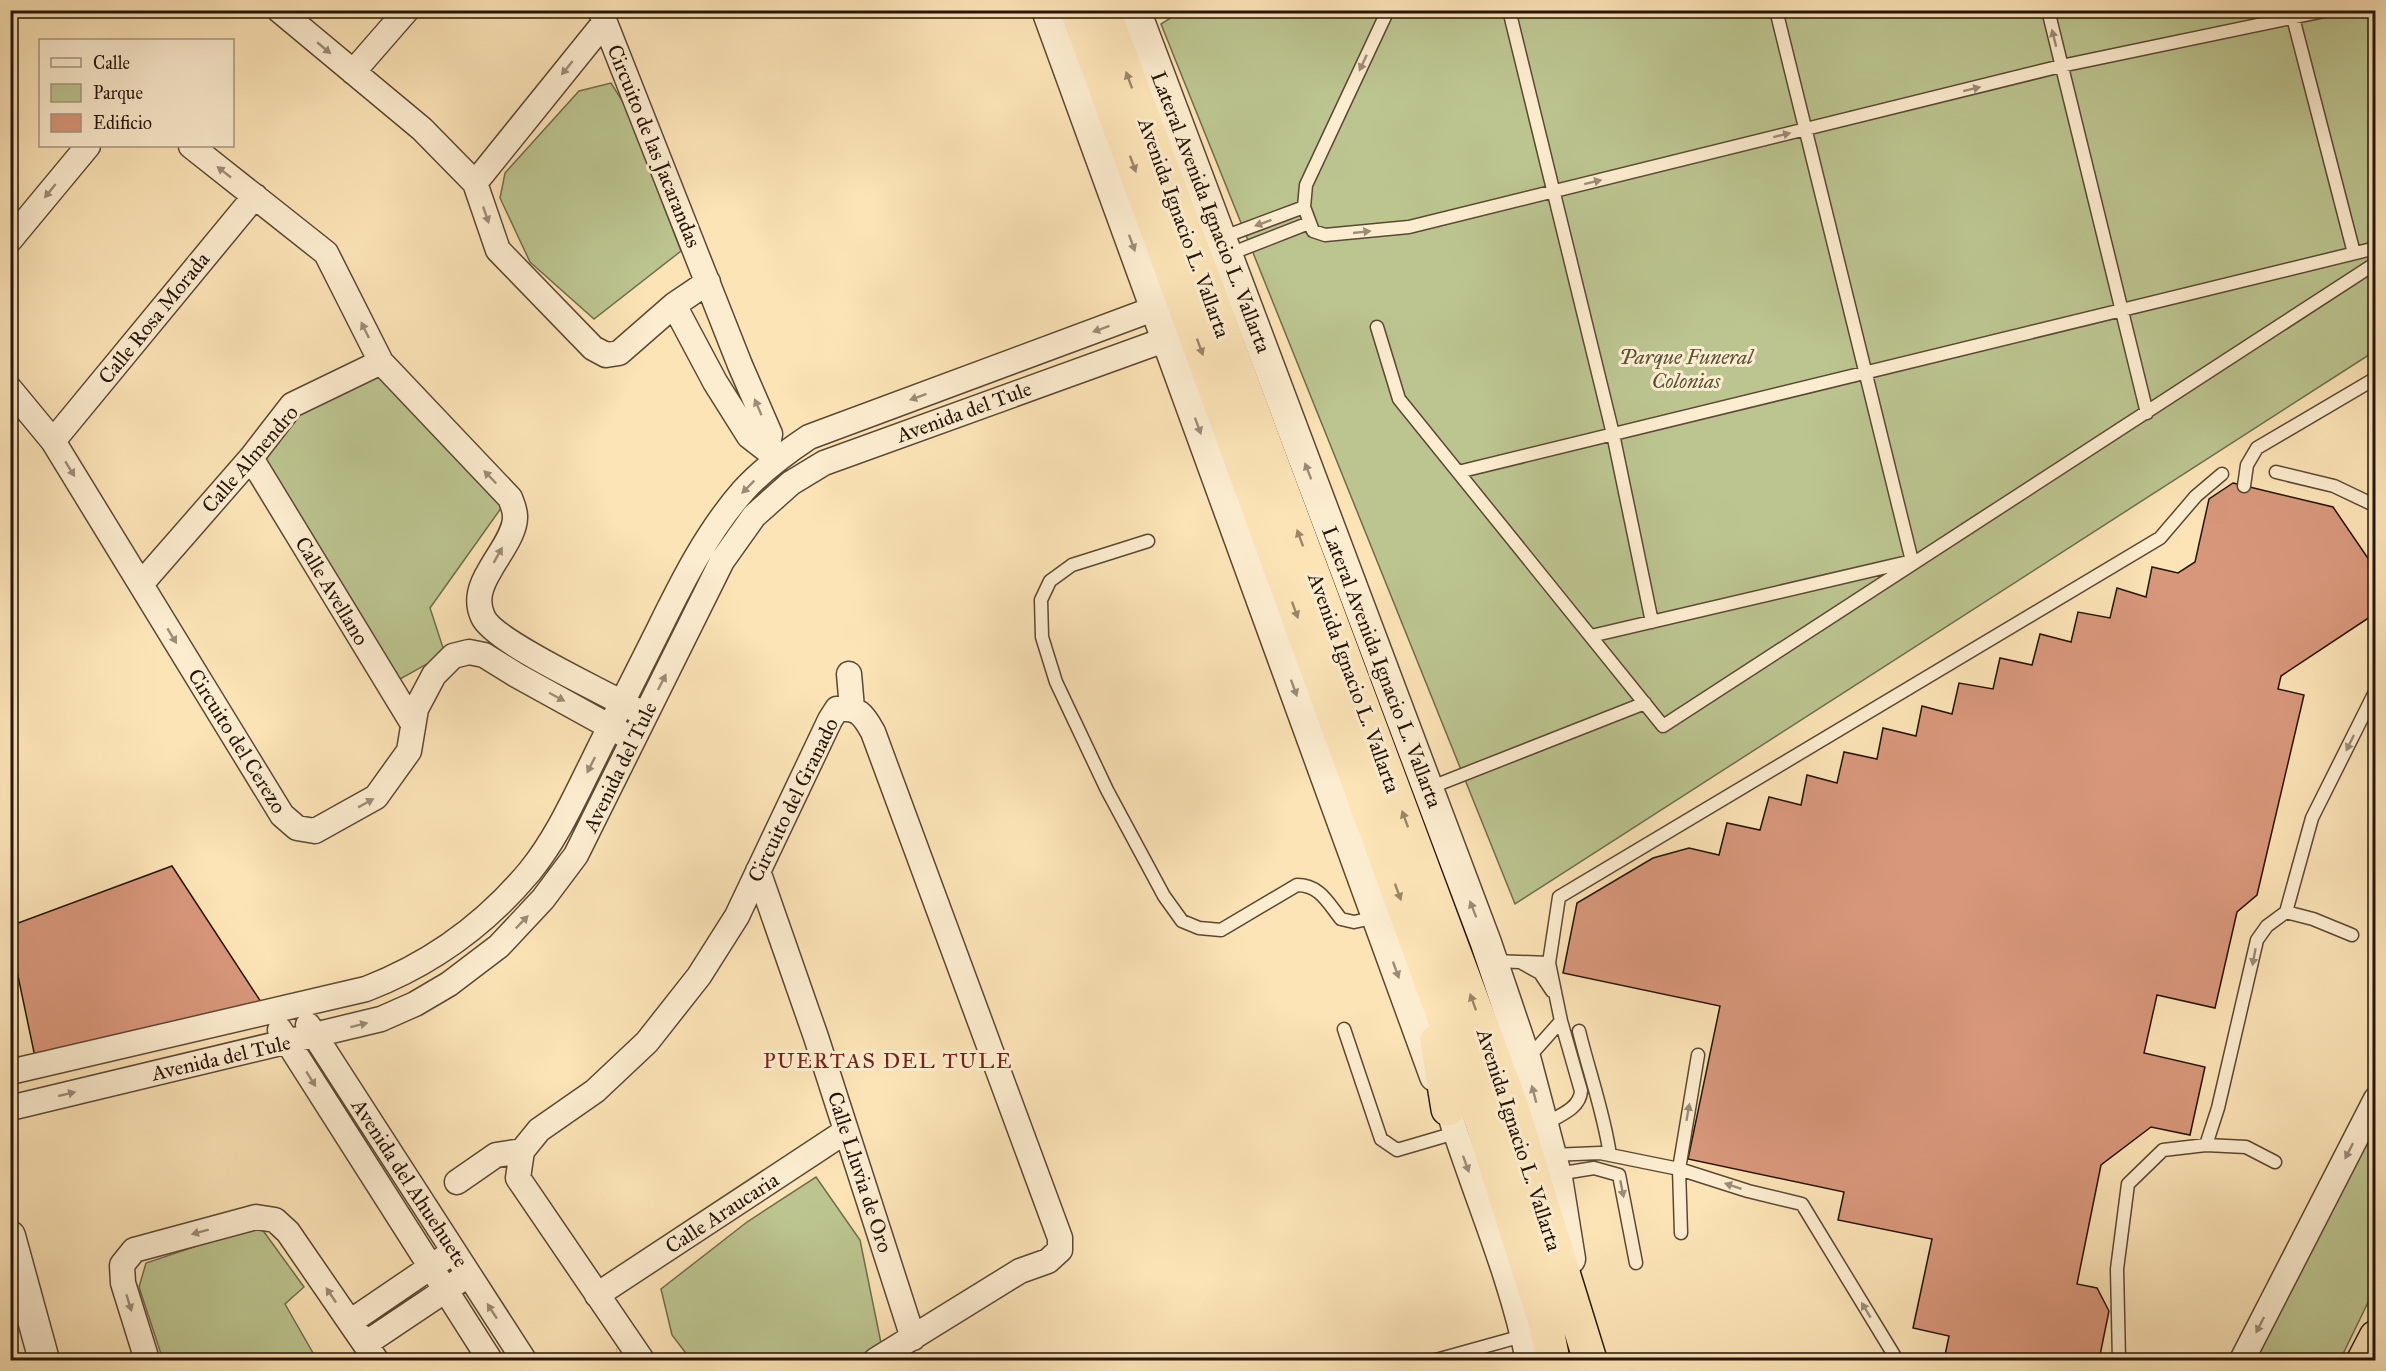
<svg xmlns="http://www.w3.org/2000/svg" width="2386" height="1371" viewBox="0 0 2386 1371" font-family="'IM FELL Great Primer',serif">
  <rect width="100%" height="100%" fill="#fce4b7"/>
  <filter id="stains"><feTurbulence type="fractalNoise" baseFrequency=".00333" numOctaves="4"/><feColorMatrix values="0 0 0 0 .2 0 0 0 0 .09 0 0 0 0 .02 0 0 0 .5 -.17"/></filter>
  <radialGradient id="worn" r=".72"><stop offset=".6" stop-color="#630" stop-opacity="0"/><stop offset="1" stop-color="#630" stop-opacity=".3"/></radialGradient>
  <path fill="#bcc590" stroke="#706c4c" stroke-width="1.5" d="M1183,10L2375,11V351L1515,904L1161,24Z
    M611,83L626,107L681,251L594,319L530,262L500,198L505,173L579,91Z
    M379,369L504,504L430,608L445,654L393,683L259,460L294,414Z
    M2375,1126V1288L2340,1360H2252Z
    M816,1177L860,1240L881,1343L855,1360H691L672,1335L661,1289L747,1222Z
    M259,1225L304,1287L285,1304L317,1360H163L139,1287L146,1263Z"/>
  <path fill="#d8977b" stroke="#251408" stroke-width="1.5" d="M2233,483L2333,507L2376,570V613L2281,676L2278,689L2304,695L2257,895L2237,912L2215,1008L2157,995L2144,1053L2205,1067L2190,1135L2151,1127L2101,1165L2077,1284L2097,1288L2109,1311L2099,1360H1944L1949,1336L1913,1328L1932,1239L1838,1220L1844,1192L1688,1159L1720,1006L1563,973L1577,903L1653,858L1689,848L1719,855L1727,823L1760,830L1769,797L1801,805L1807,775L1837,783L1844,752L1877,759L1883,728L1916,736L1922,706L1952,714L1959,683L1993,689L2000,658L2032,665L2040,634L2071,642L2078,612L2110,618L2117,588L2146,597L2152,567L2178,573L2195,562L2209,499Z
    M172,866L263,1005L35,1057L10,938V926Z"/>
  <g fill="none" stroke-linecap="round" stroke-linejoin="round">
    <path stroke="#dcc59d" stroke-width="24" stroke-dasharray="24 12" stroke-linecap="butt" d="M616,1360H617"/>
    <g stroke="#5b4834" stroke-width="15">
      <path id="service" d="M1388,10L1306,185L1304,207L1313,231L1325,235L1409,227L2061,66L2329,10
        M1509,10L1613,434L1652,622
        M2048,10L2147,413
        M2291,10L2354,253
        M1221,238L1304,207
        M1227,255L1309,223
        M1377,327L1399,399L1663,726C1900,570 2139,418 2376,263
        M1458,472L2376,248
        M2276,472L2334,486L2376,506
        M2244,486L2247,465L2257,448L2376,378
        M1148,541L1072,565L1050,581L1041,600L1042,637L1056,682L1107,790L1164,896L1182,921L1199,928L1221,930L1297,885C1320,885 1328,903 1341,919L1354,922L1377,917
        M1591,636L1912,561L1776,10
        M1429,788L1645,703
        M2286,912L2313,919L2352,935
        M1494,961L1549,963
        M1522,963L1540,973L1552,991
        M1344,1029L1381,1139L1397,1150L1455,1133
        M1579,1031C1589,1072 1604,1113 1610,1155
        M1528,1058L1561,1021L1549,963L1559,897L2160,538L2196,496L2222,474
        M1543,1125C1558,1116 1580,1109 1581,1091L1561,1021
        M2206,1145L2218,1108L2257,940L2267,926L2286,912L2312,818L2376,690
        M1551,1155L1600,1153L1610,1155L1679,1169L1748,1191L1802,1204L1897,1360
        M1557,1174L1594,1168L1619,1175L1636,1263
        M1681,1233L1679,1169L1698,1055
        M1436,1360L1526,1335
        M2119,1360L2117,1269L2128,1184L2163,1150L2206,1145L2246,1147L2275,1162"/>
    </g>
    <g stroke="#5b4834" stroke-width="27">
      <path id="minor" d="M279,10L422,129L475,183L498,250L593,348L606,355L619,353L674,305L708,282
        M600,10L740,365L770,434L767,450
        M353,72L407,10
        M191,146L326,253L381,362L510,498C512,503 515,510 515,516C516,533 498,555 490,570C481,585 475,600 483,617C494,642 606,693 636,710
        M475,183L604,23
        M10,240L88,146
        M674,305L715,382L749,436L767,450L775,459
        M10,389L53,441L282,815L297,828L315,831L376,797L409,751L416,709L434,675L453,656L469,652L484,655L518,676L623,734
        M53,441L255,196
        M251,458L413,724
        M141,584L251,458L292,405L381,362
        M849,674L852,708
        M758,871L816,1037L913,1338
        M308,1025L524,1360
        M280,1030L490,1360
        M10,1072L366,989C431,964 486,924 530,871C556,839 573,801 591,765C613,720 636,675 658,631C682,582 707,532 743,491C762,470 785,453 809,437L1156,308
        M10,1108L381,1019L415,1004L449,984L499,946L543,899L576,855L722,561L754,516L791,483L824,463L1167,339
        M1448,1109C1474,1193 1511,1274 1528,1360
        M457,1182L496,1155L522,1151
        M597,1295L846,1131
        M350,1322L444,1258
        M365,1344L459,1281
        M147,1360L123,1283L122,1265L134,1250L256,1217L275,1220L288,1232L376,1360
        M642,1360L518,1178L522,1151L539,1130L595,1091L647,1042L699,976L737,916L830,720L837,709C858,707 863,714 873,732L1060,1238V1250L1048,1261L1020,1271L876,1360
        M2242,1360L2376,1099"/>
    </g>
    <g stroke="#5b4834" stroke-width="33">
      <path id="tertiary" d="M1047,10L1435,1076
        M1135,10L1486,943L1526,1061L1557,1178L1570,1259
        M10,1236L44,1360"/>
    </g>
    <g stroke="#251408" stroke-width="36">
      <path id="trunk" d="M1077,10L1482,1122L1546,1325L1553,1360
        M1103,10L1511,1105L1590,1360
        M1437,1041L1448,1109"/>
    </g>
    <g stroke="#251408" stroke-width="36">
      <path id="motorway" d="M2364,1360L2376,1337"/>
    </g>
    <use href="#service" stroke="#fdedd0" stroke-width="12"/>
    <use href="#minor" stroke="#fdedd0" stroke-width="24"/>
    <use href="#tertiary" stroke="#fdedd0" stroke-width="30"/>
    <use href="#trunk" stroke="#fce4b7" stroke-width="33"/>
    <use href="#motorway" stroke="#fce4b7" stroke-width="33"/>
  </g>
  <defs><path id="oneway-solid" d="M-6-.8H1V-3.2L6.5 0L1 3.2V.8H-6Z" transform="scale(1.5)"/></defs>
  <g fill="#9c8b76">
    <use href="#oneway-solid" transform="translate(2054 38) rotate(-104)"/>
    <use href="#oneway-solid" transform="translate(324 48) rotate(40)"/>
    <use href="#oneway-solid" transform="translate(1363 63) rotate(115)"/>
    <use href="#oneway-solid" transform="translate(567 68) rotate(129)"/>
    <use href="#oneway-solid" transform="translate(1972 89) rotate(-14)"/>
    <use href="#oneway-solid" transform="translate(1782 135) rotate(-14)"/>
    <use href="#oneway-solid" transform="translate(224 172) rotate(-142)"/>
    <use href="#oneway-solid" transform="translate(1593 182) rotate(-14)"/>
    <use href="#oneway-solid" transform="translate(50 191) rotate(129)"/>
    <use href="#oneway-solid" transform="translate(486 215) rotate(71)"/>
    <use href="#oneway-solid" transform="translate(1263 223) rotate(160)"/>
    <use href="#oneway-solid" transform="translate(1362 232) rotate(-6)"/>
    <use href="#oneway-solid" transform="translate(1132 243) rotate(70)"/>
    <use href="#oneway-solid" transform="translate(1101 329) rotate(160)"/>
    <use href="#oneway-solid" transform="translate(365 330) rotate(-116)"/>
    <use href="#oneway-solid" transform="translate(918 397) rotate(160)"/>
    <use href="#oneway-solid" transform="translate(758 407) rotate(-113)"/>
    <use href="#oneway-solid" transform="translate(1198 426) rotate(70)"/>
    <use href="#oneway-solid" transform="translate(70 469) rotate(58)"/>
    <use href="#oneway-solid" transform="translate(1308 471) rotate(-111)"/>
    <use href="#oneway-solid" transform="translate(490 477) rotate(-134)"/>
    <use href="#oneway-solid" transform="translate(748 487) rotate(135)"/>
    <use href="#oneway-solid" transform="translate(498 555) rotate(-61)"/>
    <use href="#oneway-solid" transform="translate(172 636) rotate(59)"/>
    <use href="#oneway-solid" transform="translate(662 682) rotate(-63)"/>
    <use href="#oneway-solid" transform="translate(1294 688) rotate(70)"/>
    <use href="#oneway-solid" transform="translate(557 697) rotate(28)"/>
    <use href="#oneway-solid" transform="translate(2350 743) rotate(116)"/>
    <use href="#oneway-solid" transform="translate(591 765) rotate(117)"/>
    <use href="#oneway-solid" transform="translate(366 803) rotate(-29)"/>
    <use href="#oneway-solid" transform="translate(1473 909) rotate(-111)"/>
    <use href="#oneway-solid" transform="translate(522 922) rotate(-46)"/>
    <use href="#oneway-solid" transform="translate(2254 957) rotate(100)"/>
    <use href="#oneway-solid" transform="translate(1396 970) rotate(70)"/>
    <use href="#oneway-solid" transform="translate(359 1025) rotate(-14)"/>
    <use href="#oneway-solid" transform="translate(311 1079) rotate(58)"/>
    <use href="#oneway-solid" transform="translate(67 1094) rotate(-13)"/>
    <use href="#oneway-solid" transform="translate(1534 1094) rotate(-105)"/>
    <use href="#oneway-solid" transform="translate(1688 1112) rotate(-80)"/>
    <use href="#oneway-solid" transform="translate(2349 1151) rotate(117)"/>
    <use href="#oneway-solid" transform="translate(1466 1164) rotate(70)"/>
    <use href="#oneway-solid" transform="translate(1733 1186) rotate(-162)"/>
    <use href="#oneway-solid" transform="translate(1622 1189) rotate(79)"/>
    <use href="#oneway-solid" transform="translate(200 1232) rotate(165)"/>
    <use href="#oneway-solid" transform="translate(331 1295) rotate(-124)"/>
    <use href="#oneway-solid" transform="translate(129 1303) rotate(73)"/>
    <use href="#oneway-solid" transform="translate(1866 1310) rotate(-121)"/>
    <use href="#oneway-solid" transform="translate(492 1311) rotate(-123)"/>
    <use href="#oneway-solid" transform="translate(2260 1325) rotate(117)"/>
  </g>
  <g fill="#9b8668">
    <use href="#oneway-solid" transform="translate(1129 80) rotate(-110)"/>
    <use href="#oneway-solid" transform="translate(1133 164) rotate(70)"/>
    <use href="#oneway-solid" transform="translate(1200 347) rotate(70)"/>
    <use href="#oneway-solid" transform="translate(1300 538) rotate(-110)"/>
    <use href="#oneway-solid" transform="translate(1295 610) rotate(70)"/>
    <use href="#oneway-solid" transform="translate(1405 819) rotate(-110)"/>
    <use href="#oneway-solid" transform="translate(1398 892) rotate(70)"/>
    <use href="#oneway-solid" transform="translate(1473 1002) rotate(-110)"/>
  </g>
  <g text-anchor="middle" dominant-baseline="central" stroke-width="6" stroke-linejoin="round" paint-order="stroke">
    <g font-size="21" fill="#251408" stroke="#fdedd0">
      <text transform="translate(654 146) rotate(68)">Circuito de las Jacarandas</text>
      <text transform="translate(1211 212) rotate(69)">Lateral Avenida Ignacio L. Vallarta</text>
      <text transform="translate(1184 228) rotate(70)">Avenida Ignacio L. Vallarta</text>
      <text transform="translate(154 318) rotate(-51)">Calle Rosa Morada</text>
      <text transform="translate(964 412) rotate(-20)">Avenida del Tule</text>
      <text transform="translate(250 459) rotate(-49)">Calle Almendro</text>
      <text transform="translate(332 591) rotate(59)">Calle Avellano</text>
      <text transform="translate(1382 667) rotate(69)">Lateral Avenida Ignacio L. Vallarta</text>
      <text transform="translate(1354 683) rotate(70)">Avenida Ignacio L. Vallarta</text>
      <text transform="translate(237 741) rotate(58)">Circuito del Cerezo</text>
      <text transform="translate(620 767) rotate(-64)">Avenida del Tule</text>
      <text transform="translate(793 800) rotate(-64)">Circuito del Granado</text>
      <text transform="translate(221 1058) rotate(-13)">Avenida del Tule</text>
      <text transform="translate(1519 1140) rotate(72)">Avenida Ignacio L. Vallarta</text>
      <text transform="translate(860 1172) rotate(72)">Calle Lluvia de Oro</text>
      <text transform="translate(410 1183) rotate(57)">Avenida del Ahuehuete</text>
      <text transform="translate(722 1213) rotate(-33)">Calle Araucaria</text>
    </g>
    <g font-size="21" font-style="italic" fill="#5a5238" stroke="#fdedd0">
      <text x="1686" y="357">Parque Funeral<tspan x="1686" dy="24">Colonias</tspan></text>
    </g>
    <g font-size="22" letter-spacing="1.5" fill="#7a1f14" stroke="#fdedd0">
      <text x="888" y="1060">PUERTAS DEL TULE</text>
    </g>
  </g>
  <rect width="2386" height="1371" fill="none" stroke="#fce4b7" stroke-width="36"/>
  <rect x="12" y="12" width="2362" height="1347" fill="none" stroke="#251408" stroke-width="3"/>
  <rect x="18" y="18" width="2350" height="1335" fill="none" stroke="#251408" stroke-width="1.5"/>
  <rect x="39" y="39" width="195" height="108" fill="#fdedd0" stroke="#a79680" stroke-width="1.5"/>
  <rect x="51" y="58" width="30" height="9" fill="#fdedd0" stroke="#a79680" stroke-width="1.5"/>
  <text x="93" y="69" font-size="18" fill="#251408">Calle</text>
  <rect x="51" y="84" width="30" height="18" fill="#bcc590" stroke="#a79680" stroke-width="1.5"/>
  <text x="93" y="99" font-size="18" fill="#251408">Parque</text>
  <rect x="51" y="114" width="30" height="18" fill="#d8977b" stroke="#a79680" stroke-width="1.5"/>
  <text x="93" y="129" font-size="18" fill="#251408">Edificio</text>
  <rect width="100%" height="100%" filter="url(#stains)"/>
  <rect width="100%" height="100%" fill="url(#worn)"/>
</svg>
